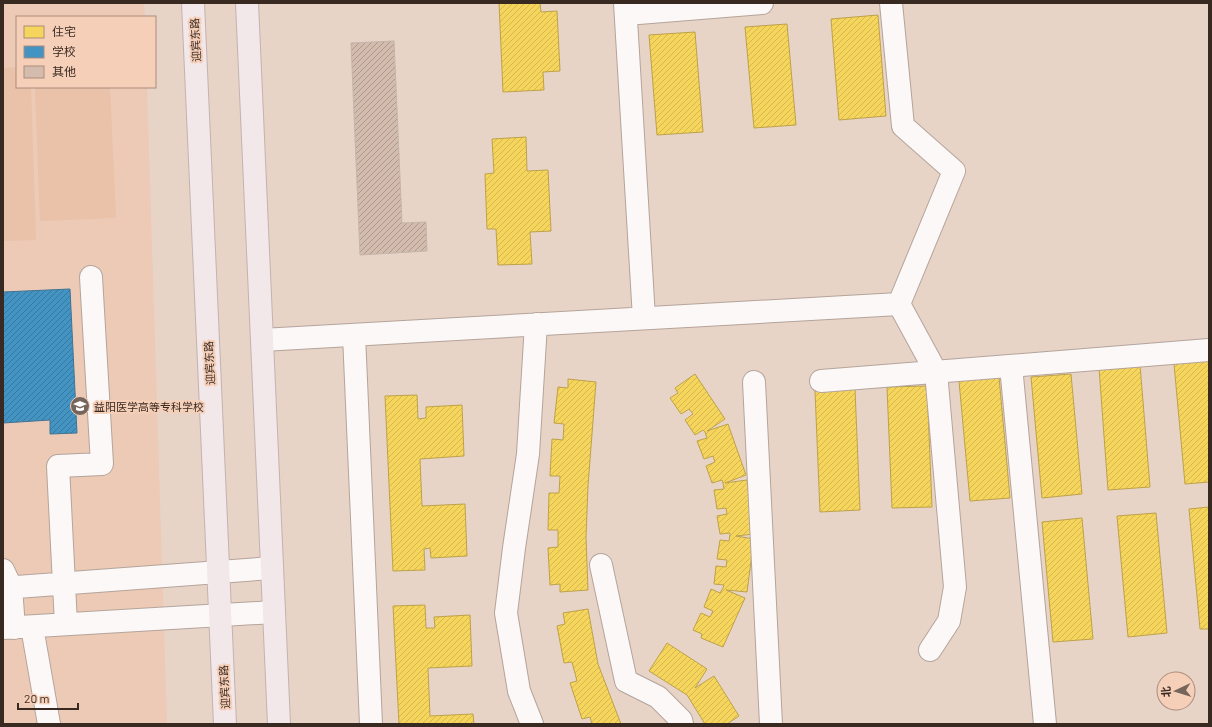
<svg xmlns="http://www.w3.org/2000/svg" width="1212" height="727" viewBox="0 0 1212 727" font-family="Barlow,'Noto Sans SC',sans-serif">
  <defs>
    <pattern id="homes-hatch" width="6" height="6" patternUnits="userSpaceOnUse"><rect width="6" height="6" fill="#f6d55c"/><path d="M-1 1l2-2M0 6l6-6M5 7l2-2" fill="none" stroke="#d4b750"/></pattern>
    <pattern id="schools-hatch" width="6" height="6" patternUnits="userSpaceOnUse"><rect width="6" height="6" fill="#4393c3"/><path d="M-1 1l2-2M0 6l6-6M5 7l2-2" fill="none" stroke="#39789e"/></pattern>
    <pattern id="building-hatch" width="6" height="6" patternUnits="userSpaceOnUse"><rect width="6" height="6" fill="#d3bcae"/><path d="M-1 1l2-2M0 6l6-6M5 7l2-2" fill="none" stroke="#ac998d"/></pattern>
  </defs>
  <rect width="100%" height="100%" fill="#e8d3c7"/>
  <path fill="#eccab6" d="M3,3H144L145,17H17V87H147L167,724H3Z"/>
  <path fill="#eac1a9" d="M17,67V87H31L36,240L3,241V68Z
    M35,87H110L116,218L40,221Z"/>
  <path fill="url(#homes-hatch)" stroke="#bda24a" d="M499,3H540L541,12L557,11L560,71L543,72L544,90L503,92Z
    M878,15L886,116L839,120L831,19Z
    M787,24L796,125L754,128L745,27Z
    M695,32L703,132L657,135L649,35Z
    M526,137L527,171L548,170L551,231L530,232L532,264L498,265L496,229H487L485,174L494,173L492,139Z
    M1209,360V482L1185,484L1174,364Z
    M1140,365L1150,487L1108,490L1099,368Z
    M695,374L725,419L707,431L728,424L746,475L725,483L747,480L754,534L736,536L754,539L747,592L726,590L745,598L723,647L701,638L702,634L693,630L701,613L710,617L713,611L704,607L711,589L720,593L723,588L724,585L714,584L716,566L726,567L727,560L717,559L720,540L729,541L730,535V533L720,534L717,516L727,514L726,508L717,509L714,490L724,489L723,483L722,480L712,483L706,466L715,462L713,456L704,459L697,441L707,438L705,432L703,430L695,435L685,420L693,414L689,409L681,414L670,398L678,393L675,388Z
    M1071,374L1082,494L1042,498L1031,377Z
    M999,377L1010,498L970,501L959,381Z
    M568,379L596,382L588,486L586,537L588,590L560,592V584L550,585L548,548L558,547V530H548L549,493H559L560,476H550L552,439L563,440L564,424L554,423L558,387L568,388Z
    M927,386L932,507L892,508L887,387Z
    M855,389L860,510L820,512L815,391Z
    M417,395L418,419L426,418V407L462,405L464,456L420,459L422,506L465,504L467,556L431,558L430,548L424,549L425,570L393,571L385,396Z
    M1209,507V629H1200L1189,509Z
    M1156,513L1167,633L1128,637L1117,516Z
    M1082,518L1093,639L1053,642L1042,522Z
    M425,605L426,628H435L434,617L470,615L472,666L428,668L430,716L473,714L474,724H399L393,606Z
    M588,609L598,664L621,724H592L590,717L582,719L570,683L577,681L572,662L564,663L557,626L565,624L563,613Z
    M667,643L707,669L695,688L714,676L739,716L727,724H705L687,695L649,671Z"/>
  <path fill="url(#schools-hatch)" stroke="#407492" d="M70,289L77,433L50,434V420L3,423V292Z"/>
  <path fill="url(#building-hatch)" stroke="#c5b5ab" d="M394,41L402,223L426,222L427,251L360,255L351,43Z"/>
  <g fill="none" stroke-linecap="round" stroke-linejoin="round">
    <g stroke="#b4a49b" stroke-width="24">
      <path id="minor" d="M625,3L644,318
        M891,3L903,126L954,171L899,304
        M626,14L762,3
        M354,335L371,724
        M262,340L899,304L936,372L955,587L949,621L930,650
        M1011,366L1045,724
        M821,381L1209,350
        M754,382L771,724
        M601,565L626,681L658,697L681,720L682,724
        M3,570L11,587L14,628
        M3,588L272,568
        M66,624L58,466L102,464L91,277
        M32,627L49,724
        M3,628L274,612
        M532,724L519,691L506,613L514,548L528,454L536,324"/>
    </g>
    <g stroke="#c3b2af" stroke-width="24">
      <path id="highway" d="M193,3L225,724
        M247,3L279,724"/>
    </g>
    <use href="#minor" stroke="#fcf8f7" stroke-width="22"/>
    <use href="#highway" stroke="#f2e7e9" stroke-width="22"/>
  </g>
  <defs>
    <g id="university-disc" transform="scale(1)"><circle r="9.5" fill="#76655b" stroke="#f6cfb9"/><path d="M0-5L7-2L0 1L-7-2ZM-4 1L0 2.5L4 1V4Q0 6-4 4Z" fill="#fff"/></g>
  </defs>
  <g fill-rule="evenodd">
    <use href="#university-disc" x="80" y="406"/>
  </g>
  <g text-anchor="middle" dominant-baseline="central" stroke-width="4" stroke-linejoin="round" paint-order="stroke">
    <g font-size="11" fill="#392a21" stroke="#f6cfb9">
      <text transform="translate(195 40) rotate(-93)">迎宾东路</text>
      <text transform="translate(209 363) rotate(-93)">迎宾东路</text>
      <text transform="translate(224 687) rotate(-93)">迎宾东路</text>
    </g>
    <g font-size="11" fill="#392a21" stroke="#f6cfb9" text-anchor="start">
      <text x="94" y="406">益阳医学高等专科学校</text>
    </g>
  </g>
  <rect width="1212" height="727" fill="none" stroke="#392a21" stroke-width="8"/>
  <rect x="16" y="16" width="140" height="72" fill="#f6cfb9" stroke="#aa8d7c"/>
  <rect x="24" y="26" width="20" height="12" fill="#f6d55c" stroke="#aa8d7c"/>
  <text x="52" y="36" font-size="12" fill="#392a21">住宅</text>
  <rect x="24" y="46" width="20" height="12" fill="#4393c3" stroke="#aa8d7c"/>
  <text x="52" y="56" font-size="12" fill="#392a21">学校</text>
  <rect x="24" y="66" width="20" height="12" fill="#d3bcae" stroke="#aa8d7c"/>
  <text x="52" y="76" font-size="12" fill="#392a21">其他</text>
  <g transform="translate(1176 691) rotate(266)"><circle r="19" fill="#f6cfb9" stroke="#aa8d7c"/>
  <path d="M0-3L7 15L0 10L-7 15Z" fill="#76655b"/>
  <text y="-6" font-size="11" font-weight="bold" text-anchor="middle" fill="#392a21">北</text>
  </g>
  <path d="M18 703v6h60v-6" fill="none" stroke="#392a21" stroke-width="2"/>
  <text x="24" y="703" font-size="12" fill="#392a21" stroke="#f6cfb9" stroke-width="3" paint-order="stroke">20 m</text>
</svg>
